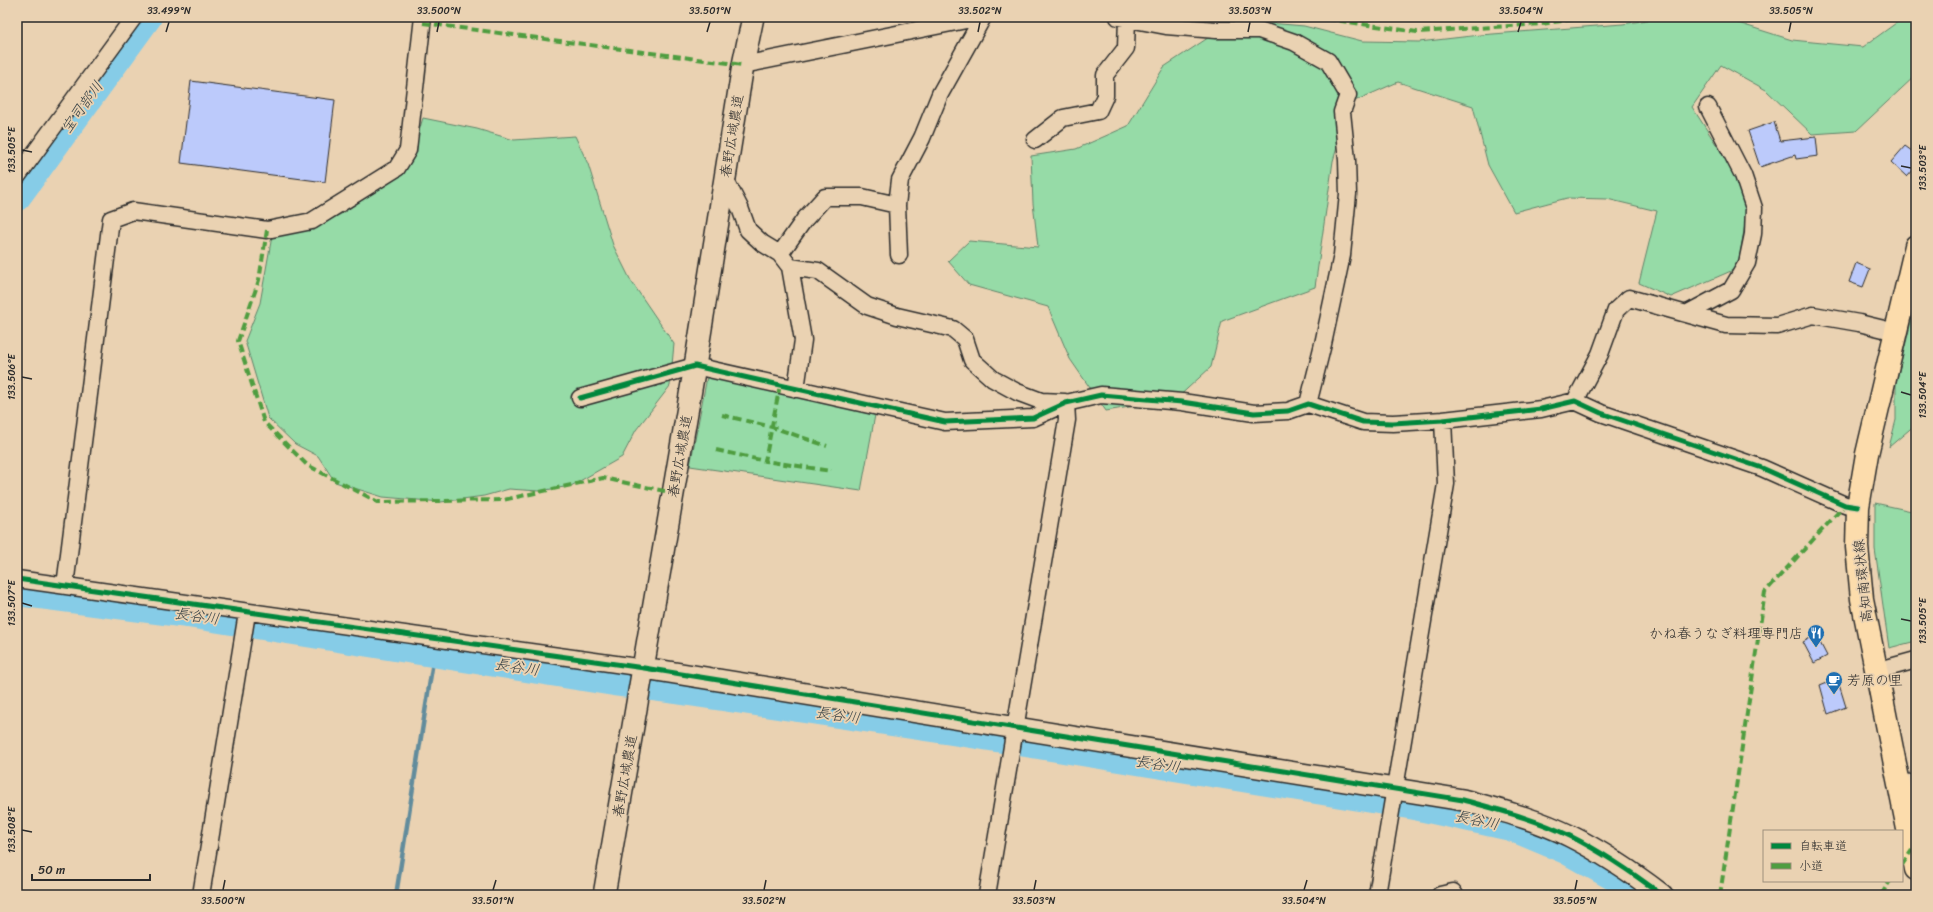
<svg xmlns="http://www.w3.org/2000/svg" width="1933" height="912" viewBox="0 0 1933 912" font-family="Sriracha,'Klee One',sans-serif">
  <rect width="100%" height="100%" fill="#ead2b2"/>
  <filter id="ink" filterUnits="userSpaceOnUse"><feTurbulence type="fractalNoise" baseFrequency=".025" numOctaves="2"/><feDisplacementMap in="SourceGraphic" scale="8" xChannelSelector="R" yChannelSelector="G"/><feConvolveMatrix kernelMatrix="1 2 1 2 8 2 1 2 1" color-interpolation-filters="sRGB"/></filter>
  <g filter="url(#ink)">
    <path fill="#96dba7" stroke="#608369" d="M1665,17H1719L1792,40L1863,47L1903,18L1916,17V75L1856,131L1812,134L1766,90L1721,65L1692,107L1727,161L1748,205L1738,268L1671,297L1639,283L1657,211L1607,199L1567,198L1514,212L1488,165L1473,106L1398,82L1350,103L1333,161L1315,287L1222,321L1211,367L1176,399L1106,411L1070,359L1048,307L969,285L948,261L969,241L1038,247L1033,203L1031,156L1076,149L1128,126L1164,67L1235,20L1304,26L1362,41L1419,42L1480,35L1623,24Z
      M423,118L477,129L514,140L575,136L588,164L613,245L631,281L674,344L670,386L636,430L622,457L571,486L539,491L509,489L484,496L441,502L383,497L335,482L318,456L295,444L268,418L245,341L260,303L272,236L309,230L343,213L378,189L414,147Z
      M1916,302V424L1889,447L1896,420V383Z
      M707,377L875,415L861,491L690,466Z
      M1875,503L1916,512V641L1889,648L1875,549Z"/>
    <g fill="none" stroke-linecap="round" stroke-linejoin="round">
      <path stroke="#628c9c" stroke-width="4.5" d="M396,895L434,655"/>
      <path stroke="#86cce7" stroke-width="28" d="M17,197L148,17
        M17,592L188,614L614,682L677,690L965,733L1415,806L1511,827L1566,850L1625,883L1641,895"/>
    </g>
    <path fill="#bccafb" stroke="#2b2b2b" d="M191,81L335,100L325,182L181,163Z
      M1774,122L1780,141L1816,137L1818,156L1796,159L1795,155L1760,167L1748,131Z
      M1905,146L1916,154V167L1907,177L1891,162Z
      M1856,263L1870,269L1863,287L1849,282Z
      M1816,635L1827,656L1814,663L1803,642Z
      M1837,678L1846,707L1828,714L1820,685Z"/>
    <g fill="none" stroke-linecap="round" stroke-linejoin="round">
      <g stroke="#2b2b2b" stroke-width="19">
        <path id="minor" d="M1118,17L1166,26L1216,30H1259L1294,42L1328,61L1348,95L1342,112L1347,160L1348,194L1342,255L1323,344L1308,404
          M743,65L981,17
          M1035,140L1063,118L1098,111L1105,96V75L1126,48L1127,18
          M17,177L134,17
          M725,179L740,208L748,230L762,243L780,254L790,267L803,340L796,389
          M780,254L804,220L825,197H862L897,205
          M899,255L897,205L900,180L922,138L940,94L983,17
          M790,267L818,271L867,306L897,316L953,329L965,339L972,360L993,379L1017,392L1041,401L1065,402
          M1688,313L1731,290L1747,263L1753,234L1754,208L1743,175L1708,107
          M580,398L695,366L945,422L1033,418L1066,403L1101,395L1182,402L1254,413L1288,411L1308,404L1363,422L1393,423L1443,420L1541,409L1575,401L1601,413L1762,468L1845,505L1858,507
          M1575,401L1600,354L1616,310L1629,298L1726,325L1777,326L1813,315L1859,323L1896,332
          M17,579L644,668
          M65,586L111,219L133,211L267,230L312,221L397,168L408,150L423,17
          M1876,671L1916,660
          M1898,781L1910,783L1916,787
          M201,895L247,613
          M987,895L1067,420L1066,403
          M1377,895L1446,484L1443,420
          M1440,895L1453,892L1455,895"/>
      </g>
      <g stroke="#2b2b2b" stroke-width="24">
        <path id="tertiary" d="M644,668L1463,800C1499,810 1536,819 1570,836C1602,852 1633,873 1662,895
          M604,895L695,366L743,65L753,17"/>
      </g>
      <g stroke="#2b2b2b" stroke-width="25">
        <path id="primary" d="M1916,246L1867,454L1858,507L1857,547L1862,599L1916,869"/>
      </g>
      <use href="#minor" stroke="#ead2b2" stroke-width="16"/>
      <use href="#tertiary" stroke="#ead2b2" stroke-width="21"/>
      <use href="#primary" stroke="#fcdcac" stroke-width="22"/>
      <path stroke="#4f9d41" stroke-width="4" stroke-dasharray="8 4" stroke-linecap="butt" d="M1315,17L1417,32L1541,24L1588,17
        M423,23L743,65
        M267,230L259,280L238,341L264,422L307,465L378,502L503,500L603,478L674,493
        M780,385L765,461L831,471
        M722,415L772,427L827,446
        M716,450L765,461
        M1902,865L1912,850
        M1720,895L1765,592L1845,505
        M1881,895L1890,881"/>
      <g stroke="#ead2b2" stroke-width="8">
        <path id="cycleway" d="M580,398L695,366L945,422L1033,418L1066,403L1101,395L1182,402L1254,413L1288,411L1308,404L1363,422L1393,423L1443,420L1541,409L1575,401L1601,413L1762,468L1845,505L1858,507
          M17,579L644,668L1463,800C1499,810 1536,819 1570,836C1602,852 1633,873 1662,895"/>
      </g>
      <use href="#cycleway" stroke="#00873e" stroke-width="5"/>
    </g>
  </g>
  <path fill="none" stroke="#2b2b2b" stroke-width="1.5" d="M166,32L169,22M437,32L439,22M707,32L710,22M978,32L980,22M1248,32L1250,22M1518,32L1521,22M1789,32L1791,22M22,150L32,152M1901,166L1911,168M22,377L32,379M1901,392L1911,395M22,603L32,606M1901,619L1911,621M22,830L32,832M223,890L225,880M493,890L496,880M764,890L766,880M1034,890L1036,880M1304,890L1307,880M1575,890L1577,880"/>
  <defs>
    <g id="restaurant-pin" transform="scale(0.9)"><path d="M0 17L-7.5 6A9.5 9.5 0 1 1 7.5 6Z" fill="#1f6fb2" stroke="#ead2b2"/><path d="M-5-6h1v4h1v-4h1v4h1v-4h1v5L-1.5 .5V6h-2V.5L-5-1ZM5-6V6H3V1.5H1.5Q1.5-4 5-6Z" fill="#fff"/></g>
    <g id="cafe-pin" transform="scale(0.9)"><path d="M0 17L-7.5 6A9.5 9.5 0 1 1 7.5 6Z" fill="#1f6fb2" stroke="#ead2b2"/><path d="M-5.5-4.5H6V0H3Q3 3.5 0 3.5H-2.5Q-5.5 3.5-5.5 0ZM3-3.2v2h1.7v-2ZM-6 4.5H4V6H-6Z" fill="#fff"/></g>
  </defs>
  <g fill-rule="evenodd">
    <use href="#restaurant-pin" x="1816" y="633"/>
    <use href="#cafe-pin" x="1834" y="680"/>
  </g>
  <g text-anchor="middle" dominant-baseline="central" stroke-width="3.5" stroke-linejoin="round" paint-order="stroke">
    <g font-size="14" fill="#2b2b2b" stroke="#ead2b2">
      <text transform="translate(732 136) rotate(-81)">春野広域農道</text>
      <text transform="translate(680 456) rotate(-80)">春野広域農道</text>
      <text transform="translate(1863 581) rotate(-96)">高知南環状線</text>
      <text transform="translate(625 776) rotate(-80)">春野広域農道</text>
    </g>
    <g font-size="14" fill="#2b2b2b" stroke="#ead2b2" text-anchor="end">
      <text x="1803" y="633">かね春うなぎ料理専門店</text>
      <text x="1847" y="680" text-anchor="start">芳原の里</text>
    </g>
    <g font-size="15" font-style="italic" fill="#394347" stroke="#ead2b2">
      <text transform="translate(82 107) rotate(-54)">宝司部川</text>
      <text transform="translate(197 616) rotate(8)">長谷川</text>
      <text transform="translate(517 667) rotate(9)">長谷川</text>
      <text transform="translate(838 715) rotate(8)">長谷川</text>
      <text transform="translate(1158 764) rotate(9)">長谷川</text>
      <text transform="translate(1477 820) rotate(12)">長谷川</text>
    </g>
  </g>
  <rect width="1933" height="912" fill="none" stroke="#ead2b2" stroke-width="44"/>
  <rect x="1763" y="830" width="140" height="52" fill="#ead2b2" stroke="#9e8f7c"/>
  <rect x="1771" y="843" width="20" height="6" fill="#00873e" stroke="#9e8f7c"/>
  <text x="1799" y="850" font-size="12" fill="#2b2b2b">自転車道</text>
  <rect x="1771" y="863" width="20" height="6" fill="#4f9d41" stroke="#9e8f7c"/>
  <text x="1799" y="870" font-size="12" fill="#2b2b2b">小道</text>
  <path d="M32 874v6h118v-6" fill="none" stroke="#2b2b2b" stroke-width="2"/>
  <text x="38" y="874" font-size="12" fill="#2b2b2b" stroke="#ead2b2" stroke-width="3" paint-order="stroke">50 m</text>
  <rect x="22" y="22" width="1889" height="868" fill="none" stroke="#2b2b2b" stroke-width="1.5"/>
  <g font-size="10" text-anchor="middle" fill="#2b2b2b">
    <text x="169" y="14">33.499°N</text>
    <text x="439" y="14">33.500°N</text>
    <text x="710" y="14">33.501°N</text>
    <text x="980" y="14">33.502°N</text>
    <text x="1250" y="14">33.503°N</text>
    <text x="1521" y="14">33.504°N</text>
    <text x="1791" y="14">33.505°N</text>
    <text transform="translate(11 150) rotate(-90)" y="4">133.505°E</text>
    <text transform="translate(1922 168) rotate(-90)" y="4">133.503°E</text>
    <text transform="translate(11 377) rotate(-90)" y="4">133.506°E</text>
    <text transform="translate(1922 395) rotate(-90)" y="4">133.504°E</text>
    <text transform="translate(11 603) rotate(-90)" y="4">133.507°E</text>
    <text transform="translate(1922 621) rotate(-90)" y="4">133.505°E</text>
    <text transform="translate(11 830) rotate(-90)" y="4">133.508°E</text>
    <text x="223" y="904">33.500°N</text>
    <text x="493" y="904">33.501°N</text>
    <text x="764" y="904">33.502°N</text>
    <text x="1034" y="904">33.503°N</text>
    <text x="1304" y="904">33.504°N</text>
    <text x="1575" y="904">33.505°N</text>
  </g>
</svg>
